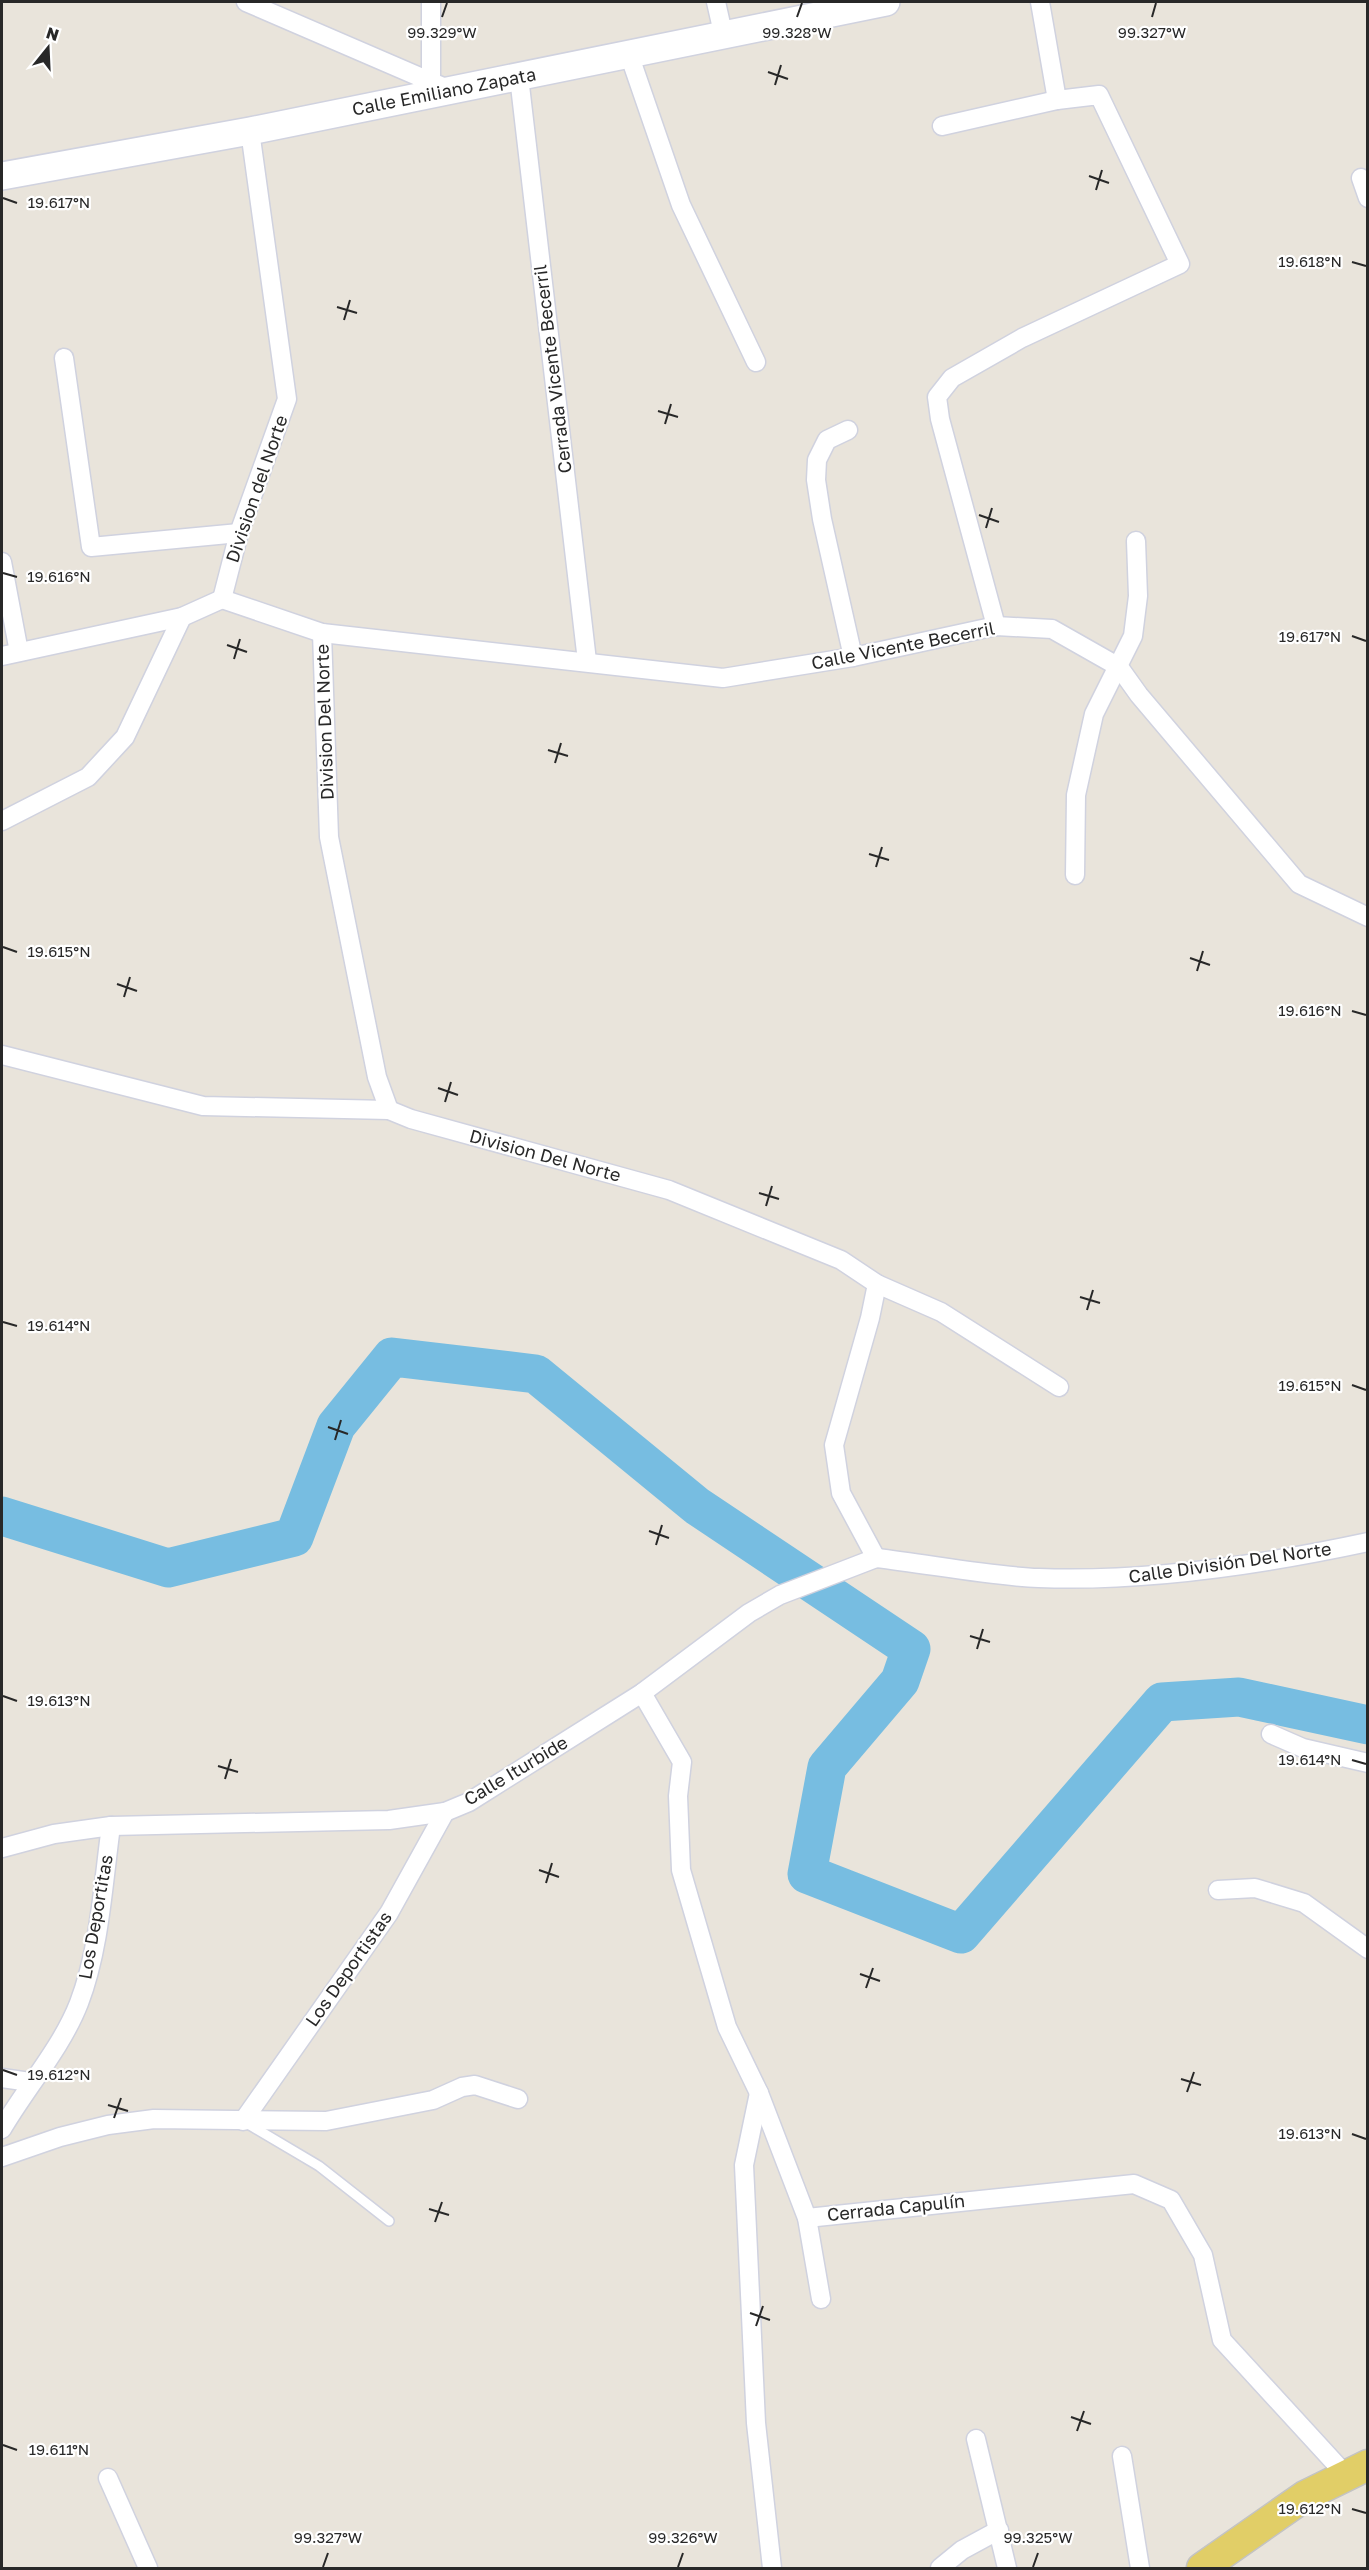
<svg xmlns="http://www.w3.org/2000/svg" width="1369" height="2570" viewBox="0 0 1369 2570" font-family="'Golos Text',sans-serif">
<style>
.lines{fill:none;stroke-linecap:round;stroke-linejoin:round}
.river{stroke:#77bde1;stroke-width:39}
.lane-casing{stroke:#d0d2df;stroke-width:12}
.street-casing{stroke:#d0d2df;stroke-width:21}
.secondary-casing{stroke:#d0d2df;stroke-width:30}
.primary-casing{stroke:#c3c3c3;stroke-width:33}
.lane{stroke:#fff;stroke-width:9}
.street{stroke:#fff;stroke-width:18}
.secondary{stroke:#fff;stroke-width:27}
.primary{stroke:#e1ce67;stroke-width:30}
.ticks{fill:none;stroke:#282828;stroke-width:2}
.labels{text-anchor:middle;stroke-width:4.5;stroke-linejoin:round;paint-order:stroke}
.street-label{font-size:18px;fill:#282828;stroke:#fff}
.ticks-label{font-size:15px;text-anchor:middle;fill:#282828;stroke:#fff;stroke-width:4.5;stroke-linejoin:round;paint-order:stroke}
</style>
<rect width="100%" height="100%" fill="#e9e4db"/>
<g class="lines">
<polyline class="river" points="2,1516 168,1568 294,1537 336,1426 392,1357 536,1374 697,1506 911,1649 900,1681 827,1767 807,1874 961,1934 1162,1702 1239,1697 1368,1725"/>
<defs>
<polyline id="lane" points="248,2124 319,2166 389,2221"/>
<g id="street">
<polyline points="246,2 450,90"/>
<polyline points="716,2 723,33"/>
<polyline points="629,54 681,205 756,362"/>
<polyline points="519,77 587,661"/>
<polyline points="431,82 431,2"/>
<polyline points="942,126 1057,100"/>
<polyline points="1361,178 1368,198"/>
<polyline points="64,358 91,547 239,533"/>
<polyline points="848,430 827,440 817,460 816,480 822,519 853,657"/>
<polyline points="2,562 19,652"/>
<polyline points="222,599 322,633 723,678 853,657 996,626 1052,629 1119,667 1139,695 1299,884 1368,917"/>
<polyline points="222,599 239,533 287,399 250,131"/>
<polyline points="996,626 940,419 937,397 952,378 1022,338 1180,264 1099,95 1057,100 1040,2"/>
<polyline points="322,633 329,837 377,1077 389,1110"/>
<polyline points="2,656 182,617 222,599"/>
<polyline points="2,821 88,777 125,737 182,617"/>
<polyline points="1075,875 1076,795 1094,714 1133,636 1138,596 1136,541"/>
<polyline points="2,1055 203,1106 389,1110 411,1119 669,1190 841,1260 877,1284 941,1312 1059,1387"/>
<path d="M876 1558C929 1564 987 1576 1039 1578 1148 1582 1261 1565 1368 1542"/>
<polyline points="876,1558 841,1493 834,1445 870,1318 877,1284"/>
<polyline points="642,1693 682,1762 678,1796 681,1870 727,2027 759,2093 807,2218 821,2299"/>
<polyline points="1271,1734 1303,1748 1368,1763"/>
<polyline points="2,1848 54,1834 111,1826 389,1820 445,1812 469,1802 642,1693 749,1613 780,1595 876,1558"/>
<polyline points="1218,1890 1255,1888 1304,1903 1368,1949"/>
<polyline points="2,2078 30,2082"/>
<polyline points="759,2093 744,2165 756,2423 772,2568"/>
<polyline points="243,2121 389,1913 445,1812"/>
<path d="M2 2129C26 2088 62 2047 79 2003 100 1948 103 1884 111 1826"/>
<polyline points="2,2157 60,2137 108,2125 154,2119 326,2121 433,2100 462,2087 475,2085 518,2099"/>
<polyline points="807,2218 1134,2184 1171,2200 1203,2255 1222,2340 1345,2474"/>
<polyline points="976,2439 1007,2568"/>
<polyline points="1122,2456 1140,2568"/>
<polyline points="108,2478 148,2568"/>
<polyline points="940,2568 962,2550 999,2530"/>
</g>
<polyline id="secondary" points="2,176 250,131 886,2"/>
<polyline id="primary" points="1202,2568 1305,2496 1368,2465"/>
</defs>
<use href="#lane" class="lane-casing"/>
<use href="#street" class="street-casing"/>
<use href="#secondary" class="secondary-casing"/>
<use href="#primary" class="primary-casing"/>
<use href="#lane" class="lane"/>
<use href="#street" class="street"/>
<use href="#secondary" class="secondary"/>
<use href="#primary" class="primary"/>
</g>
<path class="ticks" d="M442 17 447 3M797 17 802 3M1152 17 1156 3M768 72 788 79M775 85 781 65M1089 176 1109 183M1096 190 1102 170M3 198 17 203M1352 262 1366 266M337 307 357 313M344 320 350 300M658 411 678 417M665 424 671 404M979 515 999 522M986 528 992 508M3 573 17 577M1352 636 1366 641M227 645 247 652M234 659 240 639M548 750 568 756M555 763 561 743M869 854 889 860M876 867 882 847M3 947 17 952M1190 958 1210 965M1197 971 1203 951M117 984 137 991M124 997 130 977M1352 1011 1366 1015M438 1088 458 1095M445 1102 451 1082M759 1193 779 1199M766 1206 772 1186M1080 1297 1100 1303M1087 1310 1093 1290M3 1322 17 1326M1352 1385 1366 1390M328 1427 348 1434M335 1440 341 1420M649 1531 669 1538M656 1545 662 1525M970 1636 990 1642M977 1649 983 1629M3 1696 17 1701M1352 1760 1366 1764M218 1766 238 1772M225 1779 231 1759M539 1870 559 1877M546 1883 552 1863M860 1974 880 1981M866 1988 873 1968M3 2070 17 2075M1181 2079 1201 2085M1187 2092 1194 2072M108 2105 128 2111M114 2118 121 2098M1352 2134 1366 2139M429 2209 449 2215M435 2222 442 2202M750 2313 770 2320M756 2326 763 2306M1071 2417 1091 2424M1077 2431 1084 2411M3 2445 17 2450M1352 2509 1366 2513M323 2567 328 2553M678 2567 683 2553M1033 2567 1038 2553"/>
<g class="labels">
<g class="street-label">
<text transform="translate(444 92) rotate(-11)" y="6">Calle Emiliano Zapata</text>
<text transform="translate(553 369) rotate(-97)" y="6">Cerrada Vicente Becerril</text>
<text transform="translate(257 489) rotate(-71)" y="6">Division del Norte</text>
<text transform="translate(903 646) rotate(-11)" y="6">Calle Vicente Becerril</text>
<text transform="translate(325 722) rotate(-92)" y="6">Division Del Norte</text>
<text transform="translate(545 1156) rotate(15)" y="6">Division Del Norte</text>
<text transform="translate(1230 1563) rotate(-8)" y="6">Calle División Del Norte</text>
<text transform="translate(516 1771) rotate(-31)" y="6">Calle Iturbide</text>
<text transform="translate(96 1917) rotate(-80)" y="6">Los Deportitas</text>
<text transform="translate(349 1969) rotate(-55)" y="6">Los Deportistas</text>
<text transform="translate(896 2208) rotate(-6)" y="6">Cerrada Capulín</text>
</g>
</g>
<g class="ticks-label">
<text x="442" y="38">99.329°W</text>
<text x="797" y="38">99.328°W</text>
<text x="1152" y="38">99.327°W</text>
<text x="59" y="208">19.617°N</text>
<text x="1310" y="267">19.618°N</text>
<text x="59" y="582">19.616°N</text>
<text x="1310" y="642">19.617°N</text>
<text x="59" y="957">19.615°N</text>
<text x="1310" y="1016">19.616°N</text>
<text x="59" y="1331">19.614°N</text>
<text x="1310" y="1391">19.615°N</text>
<text x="59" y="1706">19.613°N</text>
<text x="1310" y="1765">19.614°N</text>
<text x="59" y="2080">19.612°N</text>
<text x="1310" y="2139">19.613°N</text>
<text x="59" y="2455">19.611°N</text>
<text x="1310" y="2514">19.612°N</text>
<text x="328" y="2543">99.327°W</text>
<text x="683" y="2543">99.326°W</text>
<text x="1038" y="2543">99.325°W</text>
</g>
<rect width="1369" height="2570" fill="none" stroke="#282828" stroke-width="6"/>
<g transform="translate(48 48) rotate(18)" stroke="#ffffff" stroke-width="4.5" paint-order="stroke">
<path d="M0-4.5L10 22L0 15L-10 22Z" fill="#282828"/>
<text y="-9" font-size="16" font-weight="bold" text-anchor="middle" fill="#282828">N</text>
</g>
</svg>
